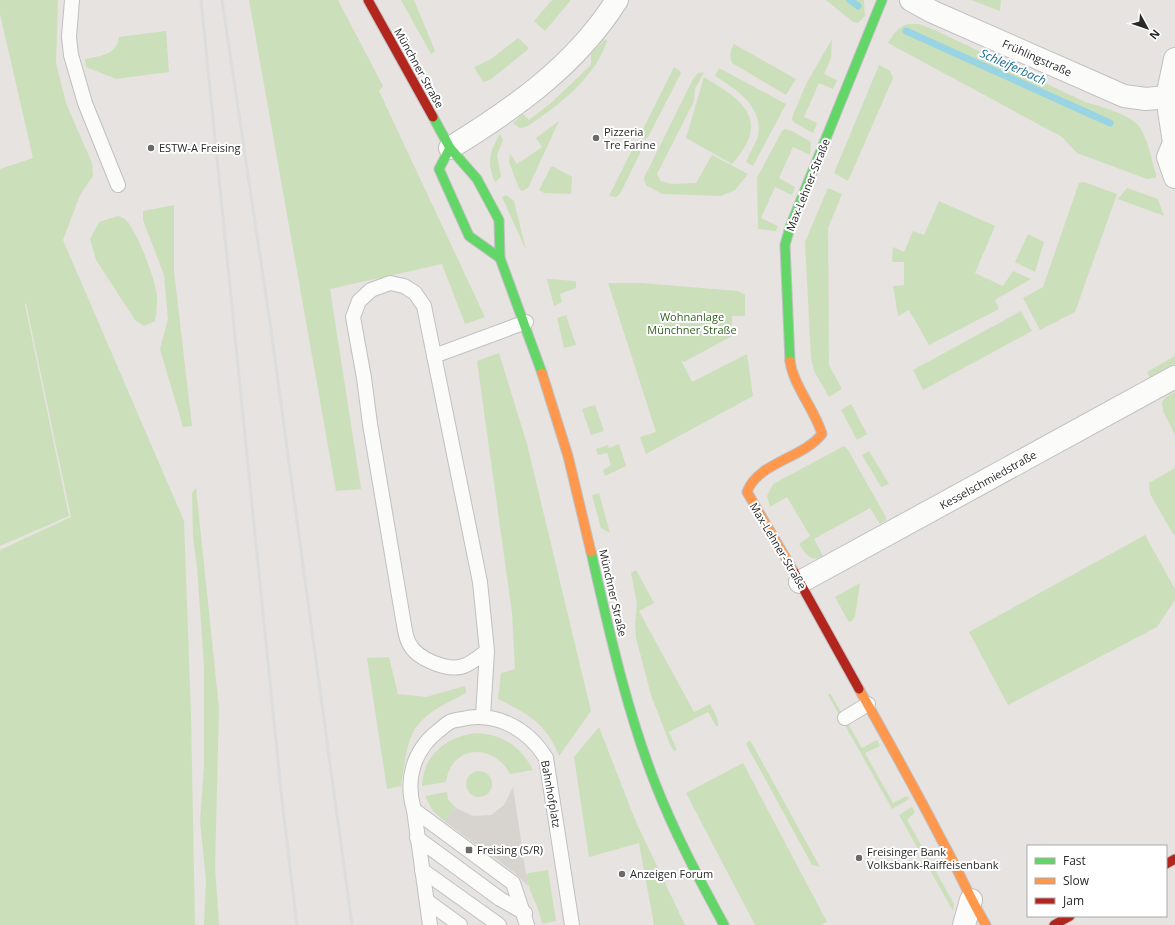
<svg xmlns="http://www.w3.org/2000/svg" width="1175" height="925" viewBox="0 0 1175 925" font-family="'Open Sans',sans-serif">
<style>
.green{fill:#ccdfbb}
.plaza{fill:#d7d3cf}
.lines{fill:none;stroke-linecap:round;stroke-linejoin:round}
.stream{stroke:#98d4e3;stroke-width:7}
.lane-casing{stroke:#c0c0c1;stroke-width:16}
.street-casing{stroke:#c0c0c1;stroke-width:24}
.fast-casing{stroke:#c0c0c1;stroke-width:11}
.slow-casing{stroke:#c0c0c1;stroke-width:11}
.jam-casing{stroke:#c0c0c1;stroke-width:11}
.lane{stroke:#fbfbfa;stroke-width:14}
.street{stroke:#fbfbfa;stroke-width:22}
.fast{stroke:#63d668;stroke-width:9}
.slow{stroke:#ff974d;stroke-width:9}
.jam{stroke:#b3261e;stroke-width:9}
.rail{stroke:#ddddde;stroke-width:3}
.poi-dot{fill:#6b6a69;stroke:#fff;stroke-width:1.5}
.labels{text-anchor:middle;stroke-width:4;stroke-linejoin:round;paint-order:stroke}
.street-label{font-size:11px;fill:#292929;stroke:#fff}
.poi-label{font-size:11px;fill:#292929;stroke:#fff;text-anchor:start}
.park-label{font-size:11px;fill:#315f20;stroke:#fff}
.water-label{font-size:12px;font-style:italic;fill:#186d8e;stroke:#fff}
</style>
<rect width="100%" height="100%" fill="#e6e3e0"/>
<g class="green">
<polygon points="0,0 58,0 56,63 66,103 92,163 93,176 80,195 63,240 184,521 191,714 195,925 0,925 0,550 71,517 26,303 25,305 69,516 0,546 0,169 33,158 0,14"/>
<polygon points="249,0 338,0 383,86 379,91 485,317 465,324 442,264 330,289 361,489 336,491"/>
<polygon points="401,0 414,0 435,51 431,54"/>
<polygon points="552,0 571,0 545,31 534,21"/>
<polygon points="826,0 864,0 865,16 858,23 853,22"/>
<polygon points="971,0 1001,0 1000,11"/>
<path d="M908 24H919L937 31 1085 102C1101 107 1124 112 1137 124 1148 136 1151 159 1156 174V178L1147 179 1077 153 1062 137 888 43C893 34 898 27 908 24Z"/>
<path d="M166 31 169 72 116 79 86 67 85 59C100 56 117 55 119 37Z"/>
<polygon points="518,38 529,48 525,52 490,80 483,82 474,67 491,59"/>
<path d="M605 39 607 41C595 78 557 107 526 127L520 128 513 123 523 114 529 120 552 102 591 65V54Z"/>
<polygon points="832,39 831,58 824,74 837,80 833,89 819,83 804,117 817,123 813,133 795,123 792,120 793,115 806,84"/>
<path d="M734 44 796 79 786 95 732 63C729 55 730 51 734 44Z"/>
<polygon points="879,65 890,71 893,78 848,181 834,173"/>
<polygon points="674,67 679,70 681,73 648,137 645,139 639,137"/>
<path d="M719 68 786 104 753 166 746 162C749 154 754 147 757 139 766 108 737 90 715 76Z"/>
<polygon points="704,72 695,89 694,101 657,174 661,181 672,184 696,183 712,155 748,174 735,190 721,196 662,194 646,185 644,178 693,79 698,73"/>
<path d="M704 77C744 101 771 120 732 164L686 138Z"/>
<polygon points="559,121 528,188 522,191 519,188 509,162 510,154 517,164 542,147 536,138"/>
<polygon points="785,129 792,131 811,142 810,155 793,147 779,178 795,187 792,195 775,187 761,218 778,226 776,231 758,229 757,178 782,131"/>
<path d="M500 134 503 140 497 155 501 177 495 182C487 163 489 152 500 134Z"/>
<polygon points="635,144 640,146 642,149 620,194 616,197 609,196"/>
<polygon points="551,167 554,167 572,177 571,194 544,193 539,190"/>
<polygon points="1084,182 1117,194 1075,312 1040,330 1023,298 1043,287 1079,183"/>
<polygon points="828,188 842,194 828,228 829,365 842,389 829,397 814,371 811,358 805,242"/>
<polygon points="1127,188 1158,199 1164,216 1118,199"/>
<polygon points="506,195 514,201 526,250 502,197"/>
<polygon points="939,201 995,226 975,273 1003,286 1013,271 1031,279 995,300 999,309 929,345 909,310 898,316 893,286 904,285 904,262 892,262 893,247 904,252 913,231 924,235"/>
<polygon points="174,205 174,271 192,426 183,427 160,349 168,319 164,275 143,220 143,211"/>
<path d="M118 216C121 217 124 218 126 220 138 233 155 279 157 296 157 305 157 312 155 321L144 326 135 320 96 260 90 239 99 222Z"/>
<polygon points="1028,234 1044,242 1035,272 1015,262"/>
<polygon points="547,279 576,281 576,288 560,294 562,302 554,306"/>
<polygon points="608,283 642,283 738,291 745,295 745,316 732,316 732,336 684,362 681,360 692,382 747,354 753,396 646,454 640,437 656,432"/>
<polygon points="1021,311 1032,331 923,390 913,370"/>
<polygon points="566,315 576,345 564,348 557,318"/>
<path d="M499 353 527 444 591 711 559 756C547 724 527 713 498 699L501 673 515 669 512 613 477 361Z"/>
<polygon points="1175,356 1175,364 1150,378 1147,372"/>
<polygon points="1175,392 1175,435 1163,411 1162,402 1166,397"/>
<polygon points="851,404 867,434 857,440 841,410"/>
<polygon points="595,405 604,431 591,435 582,409"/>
<polygon points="619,444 626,466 605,476 603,470 611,465 607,453 598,455 596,449 608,445 609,448"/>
<path d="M844 446 848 450 886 517V520L880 524 870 508 814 539 823 556C810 563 806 554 799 544L810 536 787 497 770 507 767 496 773 484Z"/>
<polygon points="869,451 889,484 881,487 862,455"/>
<polygon points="1175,468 1175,534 1173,534 1150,494 1149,483"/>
<polygon points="196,488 219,708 215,867 219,925 204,925 206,880 200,821 204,766 204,666 197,567 193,537 192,493"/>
<polygon points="599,493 610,533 601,528 592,495"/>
<polygon points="1145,535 1175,589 1175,600 1157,627 1008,705 969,632"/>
<polygon points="636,570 654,603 639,611 694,712 710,704 718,720 718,726 716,726 708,712 669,732 677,750 674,751 671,747 651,695 636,638 635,624 637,604 631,573"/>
<polygon points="860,583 855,617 851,622 848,621 835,597"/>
<path d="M389 657 398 694 426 697 465 686 466 693C449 702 428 711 417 726 406 740 404 769 401 786L387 789 367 658Z"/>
<polygon points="830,693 862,748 877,740 880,746 865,753 893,803 907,796 909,799 892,809 828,695"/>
<polygon points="599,727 636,822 685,925 654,925 639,843 589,857 574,757"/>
<path d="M477 733C504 735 520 746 533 770L510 774C494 743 451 744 446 782L422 786C423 754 448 736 477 733Z"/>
<polygon points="750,740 820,867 812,865 746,744"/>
<polygon points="743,763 827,922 821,925 755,925 686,793"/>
<circle cx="479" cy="784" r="13"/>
<polygon points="447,792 448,799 456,808 444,821 433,811 425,796"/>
<polygon points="912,807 915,812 907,820 954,904 953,911 899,815"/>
<path d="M548 870 556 921 542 924C539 905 529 893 526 876L528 873Z"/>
</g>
<polygon class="plaza" points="513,787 524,861 528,886 515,873 444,821 456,808 473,816 491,815 504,805"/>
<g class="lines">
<g class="stream">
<polyline points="850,0 858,6"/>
<polyline points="906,31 1110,123"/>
</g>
<defs>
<g id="lane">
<polyline points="72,0 69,37 71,55 85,103 118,185"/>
<polyline points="434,356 526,322"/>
<path d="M483 716 487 651 480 582 424 306 415 293 404 286 390 283 371 290 359 301 353 317 364 378 370 424 404 625C405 631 406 638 409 643 416 659 450 673 466 665 473 662 480 656 487 651"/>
<polyline points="845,718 868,704"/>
<polyline points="414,810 513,883 527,925"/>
<polyline points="417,838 500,899 525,913"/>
<polyline points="422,870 499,925"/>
<polyline points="427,901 460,925"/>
<path d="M430 925 414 810C405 780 413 751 438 731 442 728 446 724 450 722 453 720 458 720 462 719 496 711 528 729 546 758L572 925"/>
</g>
<g id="street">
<polyline points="911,0 933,12 1124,96 1146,99 1167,97"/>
<polyline points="1175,59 1167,97 1174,143 1168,157 1175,177"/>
<path d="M450 148C515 108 576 65 617 0"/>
<polyline points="800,582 1175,377"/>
<polyline points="964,925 971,900"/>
</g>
<g id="fast">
<polyline points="433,117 450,148 477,179 499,220 500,258 542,373"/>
<polyline points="450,148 439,169 469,236 500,258"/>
<polyline points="790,361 785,245 790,227 882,0"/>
<path d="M591 552C609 630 626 709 655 783 674 832 699 879 724 925"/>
</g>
<g id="slow">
<path d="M790 361C793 385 815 410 822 434 802 459 758 462 747 492L794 572"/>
<polyline points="542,373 568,456 591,552"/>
<path d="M859 689C887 739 915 788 941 839 957 867 969 897 986 925"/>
</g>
<g id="jam">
<polyline points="368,0 433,117"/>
<polyline points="794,572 859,689"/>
<polyline points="1166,864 1175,859"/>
<polyline points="1054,925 1070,916"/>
</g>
</defs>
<use href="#lane" class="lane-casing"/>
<use href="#street" class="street-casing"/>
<use href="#fast" class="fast-casing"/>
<use href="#slow" class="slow-casing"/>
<use href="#jam" class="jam-casing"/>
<use href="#lane" class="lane"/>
<use href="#street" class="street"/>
<use href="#fast" class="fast"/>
<use href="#slow" class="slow"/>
<use href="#jam" class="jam"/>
<g class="rail">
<polyline points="201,0 282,801 297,925"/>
<polyline points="222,0 270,323 352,925"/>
</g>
</g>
<g class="poi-dot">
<circle cx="596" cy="138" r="4"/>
<circle cx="151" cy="148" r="4"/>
<rect x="465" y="846" width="8" height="8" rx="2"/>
<circle cx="859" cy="858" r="4"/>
<circle cx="622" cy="874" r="4"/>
</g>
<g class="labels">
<g class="street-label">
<text transform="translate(1037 58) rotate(24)" y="4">Frühlingstraße</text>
<text transform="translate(419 68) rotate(61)" y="4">Münchner Straße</text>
<text transform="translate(808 185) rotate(-68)" y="4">Max-Lehner-Straße</text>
<text transform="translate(988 480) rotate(-29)" y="4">Kesselschmiedstraße</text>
<text transform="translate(778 546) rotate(59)" y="4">Max-Lehner-Straße</text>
<text transform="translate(613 593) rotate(77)" y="4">Münchner Straße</text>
<text transform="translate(551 794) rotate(80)" y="4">Bahnhofplatz</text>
</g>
<g class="poi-label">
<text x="604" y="136">Pizzeria<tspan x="604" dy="13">Tre Farine</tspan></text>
<text x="159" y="152">ESTW-A Freising</text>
<text x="477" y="854">Freising (S/R)</text>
<text x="867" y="856">Freisinger Bank<tspan x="867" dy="13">Volksbank-Raiffeisenbank</tspan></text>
<text x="630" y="878">Anzeigen Forum</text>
</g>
<g class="park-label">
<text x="692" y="321">Wohnanlage<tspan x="692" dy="13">Münchner Straße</tspan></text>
</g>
<g class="water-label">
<text transform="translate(1013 67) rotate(24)" y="4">Schleiferbach</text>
</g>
</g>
<rect x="1027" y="845" width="140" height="72" fill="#ffffff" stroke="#a9a9a9"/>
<rect x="1035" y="858" width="20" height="6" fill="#63d668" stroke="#a9a9a9"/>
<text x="1063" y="865" font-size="12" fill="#292929">Fast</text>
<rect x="1035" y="878" width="20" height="6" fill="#ff974d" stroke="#a9a9a9"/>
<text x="1063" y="885" font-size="12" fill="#292929">Slow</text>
<rect x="1035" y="898" width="20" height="6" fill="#b3261e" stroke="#a9a9a9"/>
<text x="1063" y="905" font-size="12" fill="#292929">Jam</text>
<g transform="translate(1147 28) rotate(130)" stroke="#ffffff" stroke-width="3" paint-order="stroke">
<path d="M0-3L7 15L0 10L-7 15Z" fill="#292929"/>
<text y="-6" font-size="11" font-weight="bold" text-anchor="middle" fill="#292929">N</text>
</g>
</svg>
